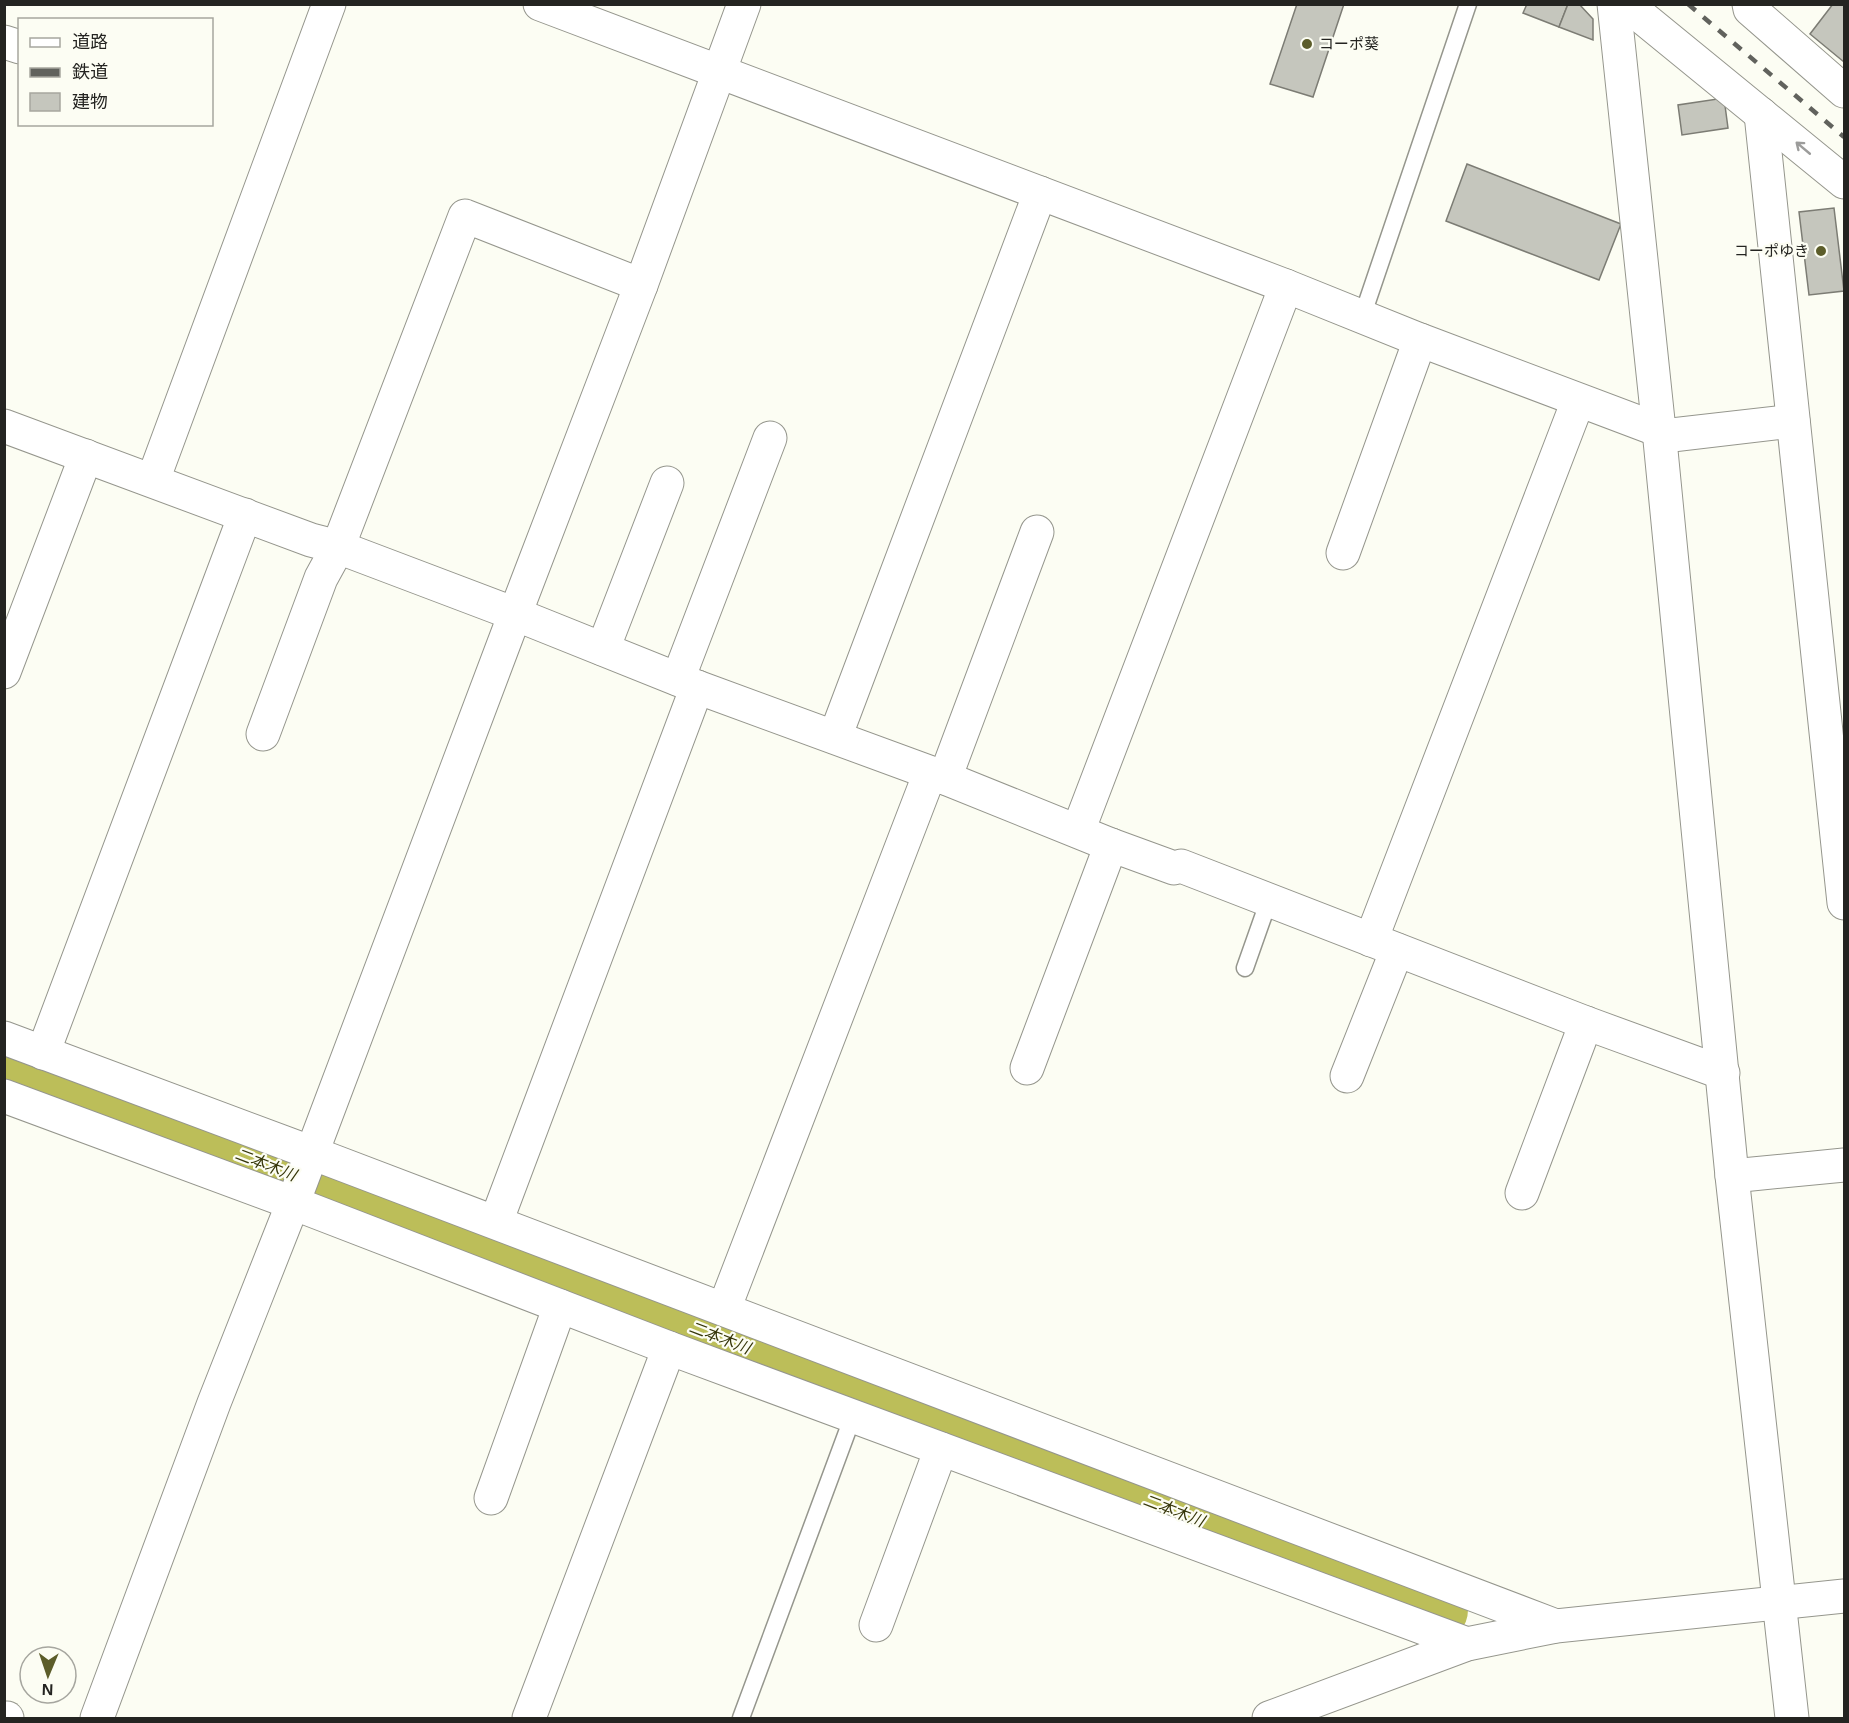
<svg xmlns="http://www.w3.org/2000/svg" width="1849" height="1723" viewBox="0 0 1849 1723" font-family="Helvetica,'Noto Sans JP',sans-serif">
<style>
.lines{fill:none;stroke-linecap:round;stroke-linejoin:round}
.river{stroke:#bcbe59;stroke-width:66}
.building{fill:#c5c6bd;stroke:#7c7c74;stroke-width:1.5}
.service-casing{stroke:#95968d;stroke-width:19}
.minor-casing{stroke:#95968d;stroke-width:35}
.tertiary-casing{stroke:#95968d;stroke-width:35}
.service{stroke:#fff;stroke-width:16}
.minor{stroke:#fff;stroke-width:33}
.tertiary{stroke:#fff;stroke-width:33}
.rail{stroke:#61625d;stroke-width:4.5;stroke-dasharray:10 10;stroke-linecap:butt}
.oneway{stroke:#9c9c9b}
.poi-dot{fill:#5c5d2a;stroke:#fcfdf3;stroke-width:2}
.labels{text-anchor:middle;stroke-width:4.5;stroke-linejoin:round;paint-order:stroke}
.poi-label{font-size:15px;fill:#242421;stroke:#fcfdf3;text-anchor:start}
.water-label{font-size:16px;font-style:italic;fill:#36360a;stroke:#fcfdf3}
</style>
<rect width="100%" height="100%" fill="#fcfdf3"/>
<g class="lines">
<polyline class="river" points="4,1064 321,1182 1435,1610"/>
</g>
<g class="building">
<polygon points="1297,4 1344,4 1313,97 1270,84"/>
<polygon points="1527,4 1568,4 1559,27 1523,13"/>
<polygon points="1568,4 1579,4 1593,19 1593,40 1559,27"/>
<polygon points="1833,4 1844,4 1844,62 1810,34"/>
<polygon points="1724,98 1728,128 1682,135 1678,105"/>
<polygon points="1467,164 1621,224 1599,280 1446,221"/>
<polygon points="1834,208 1844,291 1809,295 1799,212"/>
</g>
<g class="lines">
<defs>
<g id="service">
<polyline points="1362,317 1468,4"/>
<polyline points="1245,968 1269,900"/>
<polyline points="741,1718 853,1416"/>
</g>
<g id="minor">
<polyline points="540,4 1286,286 1420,340 1672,435 1793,421"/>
<polyline points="1614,4 1659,430 1732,1176 1792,1718"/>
<polyline points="1626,4 1844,182"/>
<polyline points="1749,4 1750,9 1844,91"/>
<polyline points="4,42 20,47"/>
<polyline points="1761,114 1844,903"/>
<polyline points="4,426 311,540 338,547 515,614 697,687 945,778 1111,845 1174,868 1181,866 1586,1023 1723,1073"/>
<polyline points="153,480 329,4"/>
<polyline points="1343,553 1420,340"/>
<polyline points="603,649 667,483"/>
<polyline points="4,672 86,456"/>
<polyline points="678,679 770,438"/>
<polyline points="263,734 321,578 338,547 465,216 641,285"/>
<polyline points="835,737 1040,193"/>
<polyline points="945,778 1037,532"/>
<polyline points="1078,831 1286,286"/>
<polyline points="1371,940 1578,401"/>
<polyline points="4,1038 312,1153"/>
<polyline points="43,1053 245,515"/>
<polyline points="1027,1068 1111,845"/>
<polyline points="1347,1076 1397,950"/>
<polyline points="1732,1176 1844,1165"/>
<polyline points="1522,1193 1586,1023"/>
<polyline points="293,1203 669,1348 1467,1644"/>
<polyline points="496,1222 697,687"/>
<polyline points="724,1309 930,773"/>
<polyline points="491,1498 560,1306"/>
<polyline points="876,1625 941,1449"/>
<polyline points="4,1718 7,1718"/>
<polyline points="97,1718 214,1403 293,1203 515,614 641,285 744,4"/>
<polyline points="529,1718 669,1348"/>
</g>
<g id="tertiary">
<polyline points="4,1096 293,1203"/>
<polyline points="312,1153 1556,1626"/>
<polyline points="1269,1718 1467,1644 1556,1626 1844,1596"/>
</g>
</defs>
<use href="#service" class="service-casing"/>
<use href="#minor" class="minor-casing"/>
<use href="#tertiary" class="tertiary-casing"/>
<use href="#service" class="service"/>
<use href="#minor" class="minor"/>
<use href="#tertiary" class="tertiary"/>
<polyline class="rail" points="1688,4 1844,137"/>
</g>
<defs><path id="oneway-shaft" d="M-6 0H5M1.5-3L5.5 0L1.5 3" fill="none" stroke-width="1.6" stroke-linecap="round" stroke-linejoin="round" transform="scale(1.5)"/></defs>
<use class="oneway" href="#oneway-shaft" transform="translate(1803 148) rotate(-140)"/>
<g class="poi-dot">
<circle cx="1307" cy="44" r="6"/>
<circle cx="1821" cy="251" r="6"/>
</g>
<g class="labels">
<g class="poi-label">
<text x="1319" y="49">コーポ葵</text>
<text x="1809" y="256" text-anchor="end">コーポゆき</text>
</g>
<g class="water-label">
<text transform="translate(266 1164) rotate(21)" y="6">二本木川</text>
<text transform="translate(720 1337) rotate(21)" y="6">二本木川</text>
<text transform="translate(1174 1510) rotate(21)" y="6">二本木川</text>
</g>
</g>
<rect width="1849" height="1723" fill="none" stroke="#242421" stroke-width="12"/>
<rect x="18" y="18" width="195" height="108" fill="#fcfdf3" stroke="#a6a69f" stroke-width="1.5"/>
<rect x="30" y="38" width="30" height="9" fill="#ffffff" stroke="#a6a69f" stroke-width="1.5"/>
<text x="72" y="48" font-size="18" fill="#242421">道路</text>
<rect x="30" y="68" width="30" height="9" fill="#61625d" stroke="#a6a69f" stroke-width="1.5"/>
<text x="72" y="78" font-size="18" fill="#242421">鉄道</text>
<rect x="30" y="93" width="30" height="18" fill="#c5c6bd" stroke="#a6a69f" stroke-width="1.5"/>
<text x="72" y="108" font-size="18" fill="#242421">建物</text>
<g transform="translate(48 1675) rotate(182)"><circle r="28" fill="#fcfdf3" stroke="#a6a69f" stroke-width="1.5"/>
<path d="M0-4.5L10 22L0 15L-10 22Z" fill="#5c5d2a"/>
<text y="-9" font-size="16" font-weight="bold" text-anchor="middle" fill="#242421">N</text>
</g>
</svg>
